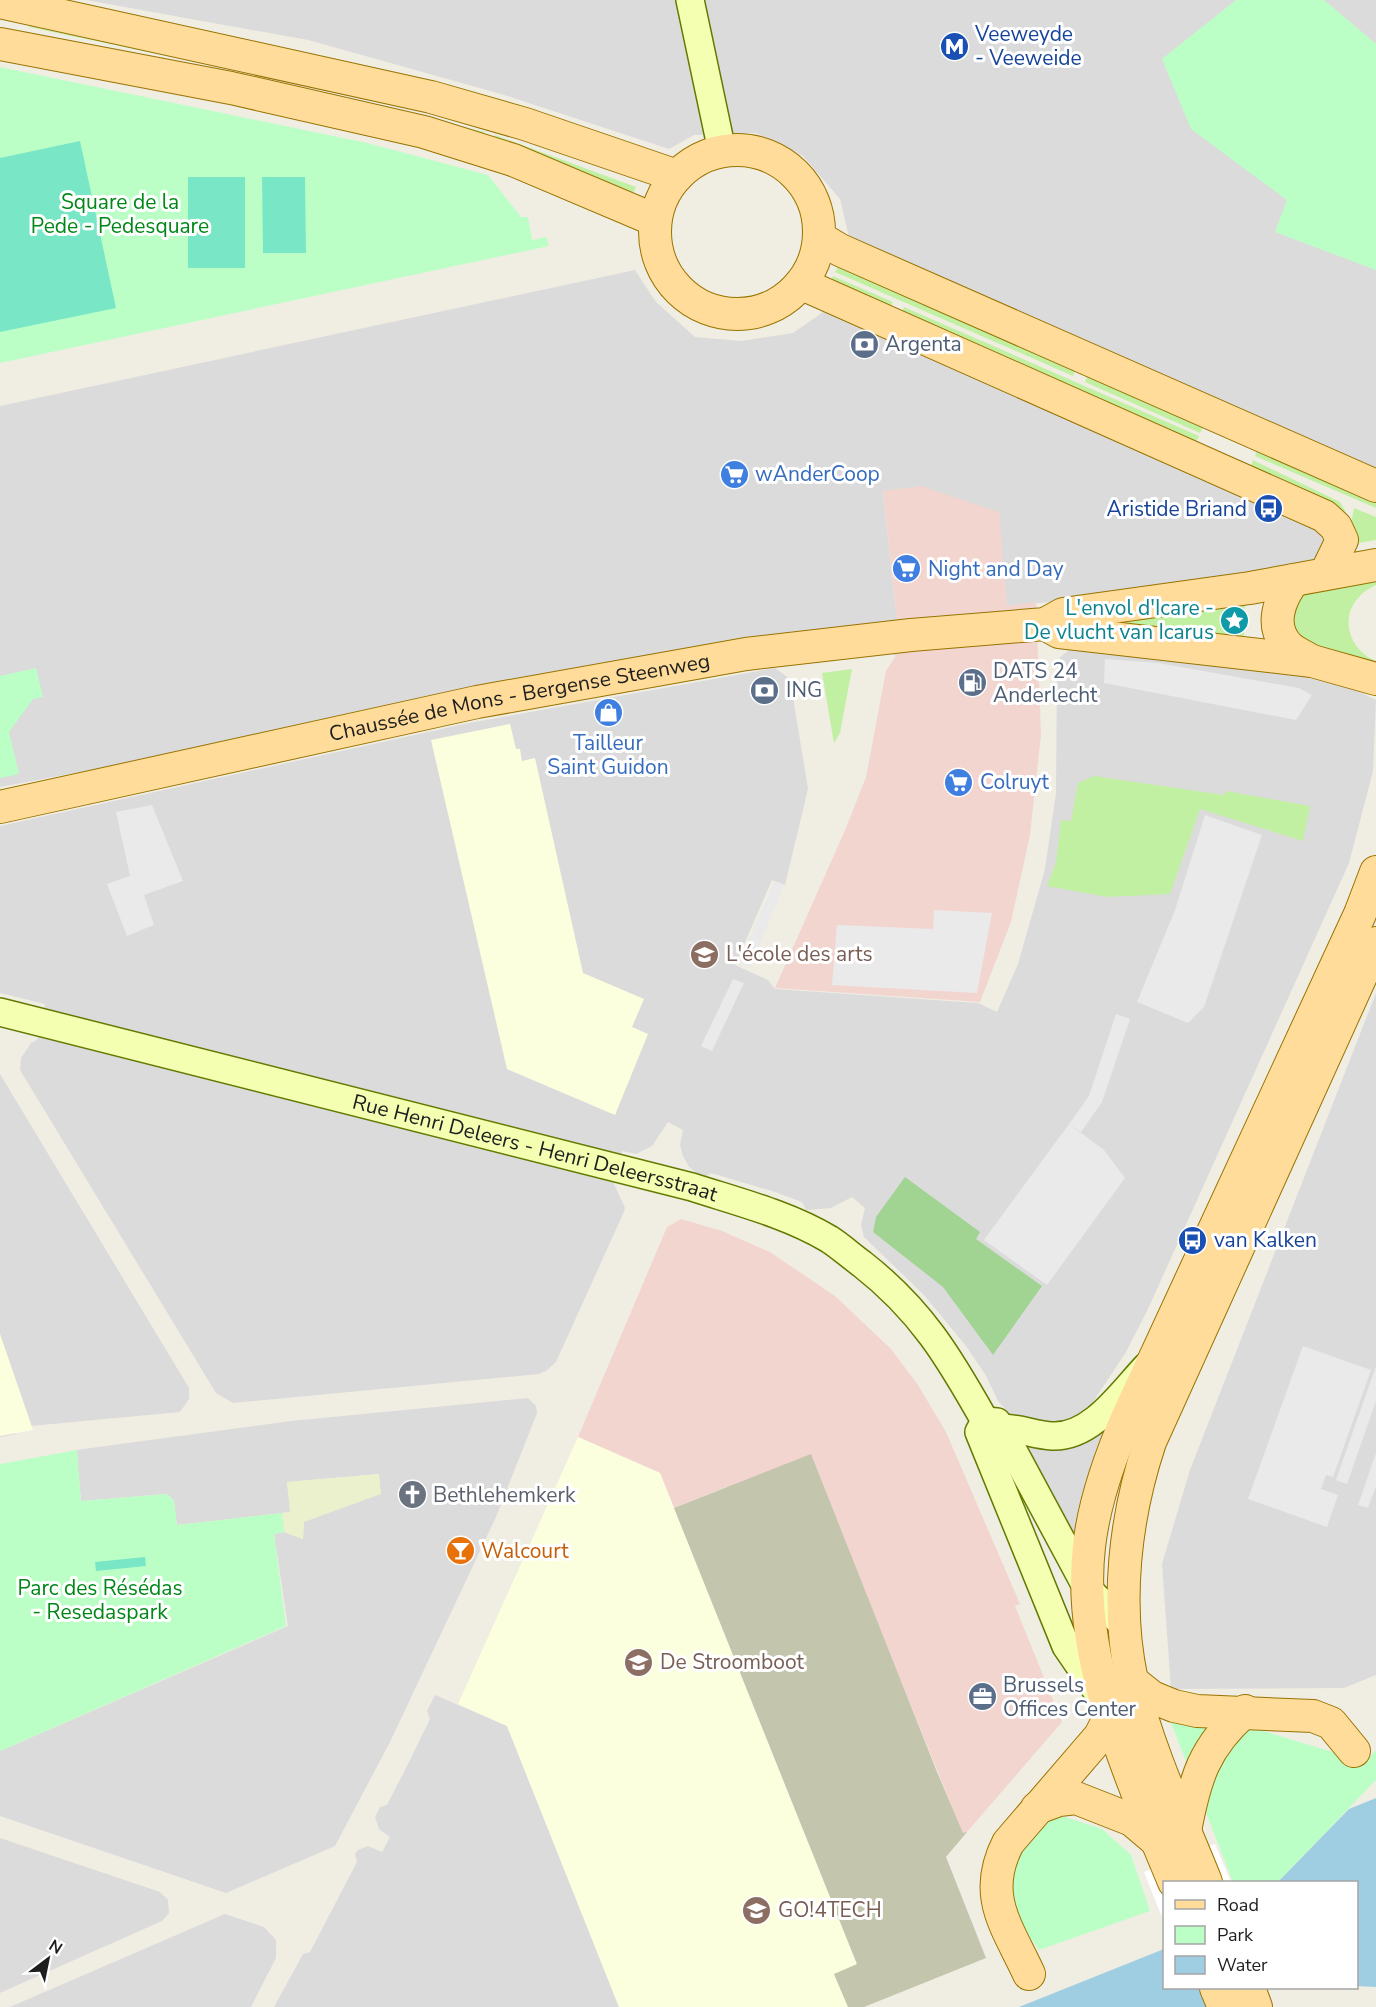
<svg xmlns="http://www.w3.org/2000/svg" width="1376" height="2007" viewBox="0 0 1376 2007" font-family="'Nunito Sans',sans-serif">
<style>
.residential{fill:#dcdbdb}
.commercial{fill:#f3d5d0}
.education{fill:#fcffdd}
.construction{fill:#c3c5ad}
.farmland{fill:#ebf1cc}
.grass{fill:#c2f0a3}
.forest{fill:#a1d493}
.park{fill:#bbffc6}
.pitch{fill:#79e7c6}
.parking{fill:#eaeaea}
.water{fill:#9fcde2}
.pier{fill:#fff}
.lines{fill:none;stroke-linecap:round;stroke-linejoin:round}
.secondary-casing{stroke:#627a00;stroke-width:30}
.primary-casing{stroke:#987300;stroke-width:34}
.secondary{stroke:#f4ffb2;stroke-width:27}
.primary{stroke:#ffdc99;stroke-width:32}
.labels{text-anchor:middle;stroke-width:6;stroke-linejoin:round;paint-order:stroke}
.transit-label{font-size:21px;fill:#164399;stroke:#fff;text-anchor:start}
.park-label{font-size:21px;fill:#008717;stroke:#fff}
.service-label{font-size:21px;fill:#4e5e75;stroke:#fff;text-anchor:start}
.shop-label{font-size:21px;fill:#366cbe;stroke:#fff;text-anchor:start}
.culture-label{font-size:21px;fill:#0d838f;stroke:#fff;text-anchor:end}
.street-label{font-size:21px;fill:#1e1e1e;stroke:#fff}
.education-label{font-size:21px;fill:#785e54;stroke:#fff;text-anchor:start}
.worship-label{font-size:21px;fill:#5b616d;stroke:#fff;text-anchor:start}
.food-label{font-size:21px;fill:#c56008;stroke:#fff;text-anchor:start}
</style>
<rect width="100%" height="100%" fill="#f0ede3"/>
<g class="residential">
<polygon points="86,0 1376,0 1376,474 849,237 840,199 803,156 756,133 694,135 669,149 501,94 308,40"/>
<polygon points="635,270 656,302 695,337 741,341 793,333 829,308 1287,512 1331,537 1316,564 1182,589 1007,606 883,492 897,621 833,630 0,787 0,406"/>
<polygon points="1072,648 1282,671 1358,691 1376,700 1373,771 1349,863 1148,1309 1126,1352 1083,1417 1109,1429 1075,1541 1019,1440 1009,1413 998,1401 985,1374 966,1346 924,1295 864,1237 861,1225 865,1208 852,1197 831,1208 806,1210 802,1202 772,1191 711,1173 705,1177 698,1174 689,1167 683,1156 680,1145 683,1130 668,1122 652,1146 636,1154 622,1151 614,1184 625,1208 623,1214 556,1362 546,1371 539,1374 233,1403 216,1393 20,1070 21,1058 31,1043 37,1040 45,1004 0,993 0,826 469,723 775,668 790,679 808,789 785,885 772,880 735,965 768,980 775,989 978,1003 997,1012 1018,964 1045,869 1056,793 1057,668 1060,657"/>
<polygon points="1376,993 1376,1675 1344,1688 1171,1689 1162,1564 1190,1470"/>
<polygon points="0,1074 189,1388 189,1399 180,1412 20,1427 16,1434 0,1437"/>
<polygon points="528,1398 536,1406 537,1413 496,1517 390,1742 335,1846 226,1893 0,1816 0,1751 288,1626 274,1534 284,1532 303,1539 304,1521 379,1493 380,1488 379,1474 287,1482 291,1512 177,1525 174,1501 167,1494 81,1501 76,1450 291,1421"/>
<polygon points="435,1695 507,1726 619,2007 274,2007 303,1954 310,1952 357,1862 355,1854 358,1850 368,1846 382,1852 390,1837 379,1829 375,1817 380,1807 387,1805 409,1762 430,1719 427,1711"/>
<polygon points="0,1838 160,1892 168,1900 169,1913 162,1921 0,1993"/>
<polygon points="225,1914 264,1927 276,1940 276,1958 251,2007 10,2007"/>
</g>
<g class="commercial">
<polygon points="921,486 999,512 1007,606 1036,602 1041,735 1030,835 1011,922 980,1002 775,988 846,828 866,777 886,671 895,657 889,622 897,621 883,491"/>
<polygon points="681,1219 722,1231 770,1252 835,1296 891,1349 918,1385 946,1432 1020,1604 1015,1606 1062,1722 967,1832 963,1834 852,1561 726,1487 674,1508 660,1473 578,1437 667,1227"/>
</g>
<g class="education">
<polygon points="510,724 516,749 520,749 522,761 535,758 583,973 644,999 632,1027 648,1034 615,1115 507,1069 431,740"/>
<polygon points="0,1334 33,1430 0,1436"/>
<polygon points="578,1437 660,1473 857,1965 834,1975 848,2007 619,2007 507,1726 458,1704"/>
</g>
<polygon class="construction" points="811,1454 937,1772 963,1833 967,1832 946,1857 986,1958 864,2007 848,2007 834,1974 857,1964 674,1508"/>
<polygon class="farmland" points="379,1474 381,1494 304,1522 303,1539 284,1532 282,1513 290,1512 287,1482"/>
<g class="grass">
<polygon points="32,15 230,62 229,69 29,27"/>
<polygon points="297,87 485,132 483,137 494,140 495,135 636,187 630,200"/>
<polygon points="840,262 1205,423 1200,433 1085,382 1088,373 1076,368 1073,376 835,272"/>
<polygon points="833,276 893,302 889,311 900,316 904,307 1199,436 1194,447 829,287"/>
<polygon points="1259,446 1376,498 1376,508 1255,456"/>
<polygon points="1253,460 1340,502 1346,512 1343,527 1249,471"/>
<polygon points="1354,508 1376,517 1376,540 1347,545"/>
<path d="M1376 575V585C1371 588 1364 591 1360 596 1338 617 1350 651 1376 661V668L1296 639 1291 609 1298 595Z"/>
<polygon points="1245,603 1244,637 1121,622 1121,620"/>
<polygon points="852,669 840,733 834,743 822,673"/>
<polygon points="1094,776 1224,795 1226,791 1310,806 1303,841 1200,809 1170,894 1107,897 1047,886 1056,863 1061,820 1071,821 1078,783"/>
</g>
<polygon class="forest" points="905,1177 980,1232 976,1239 1042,1286 993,1355 943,1287 873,1232 876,1217"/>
<g class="park">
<polygon points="1236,0 1324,0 1376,44 1376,270 1275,232 1287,200 1191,129 1162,59"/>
<polygon points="0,67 367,143 488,175 521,217 528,217 532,240 546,237 549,246 0,363"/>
<polygon points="36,668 43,697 33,699 9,732 19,774 0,778 0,676"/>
<polygon points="77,1450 81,1501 167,1494 174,1501 177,1525 282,1513 284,1532 274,1534 286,1626 0,1751 0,1464"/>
<polygon points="1169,1702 1365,1762 1376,1750 1376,1780 1278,1882 1233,1882 1168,1715"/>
<path d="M1056 1814 1102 1829 1131 1855 1150 1911 1039 1950C1029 1935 1015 1919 1009 1902 995 1869 1031 1831 1056 1814Z"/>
</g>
<g class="pitch">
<polygon points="80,141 116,308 0,332 0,158"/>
<rect x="188" y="177" width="57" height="91"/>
<polygon points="262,177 305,177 306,253 263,253"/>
<polygon points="145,1557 146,1566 96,1571 95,1562"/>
</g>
<g class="parking">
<polygon points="1105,659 1158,663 1299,688 1312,695 1296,720 1104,683"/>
<polygon points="152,805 183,881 144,895 154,925 127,936 107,884 130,876 116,812"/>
<polygon points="1205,815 1262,835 1204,1007 1188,1023 1137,1002 1175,910"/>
<polygon points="774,882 784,885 750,968 739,963"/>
<polygon points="934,910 992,913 977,993 832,985 837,925 933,929"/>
<polygon points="733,979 744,983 712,1051 701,1046"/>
<polygon points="1116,1014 1130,1019 1102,1102 1081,1132 1069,1124 1089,1096"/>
<polygon points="1069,1124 1104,1150 1125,1178 1047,1285 984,1240"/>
<polygon points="1303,1346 1371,1370 1333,1477 1326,1475 1321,1489 1338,1495 1327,1527 1248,1499"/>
<polygon points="1376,1366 1376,1401 1347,1484 1336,1480"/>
<polygon points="1376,1453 1376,1486 1368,1508 1358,1505"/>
</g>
<g class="water">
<polygon points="1376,1798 1376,1987 1357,1986 1356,1882 1278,1882 1349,1809"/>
<polygon points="1164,1949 1164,1988 1266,1988 1221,2007 1019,2007"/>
</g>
<polygon class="pier" points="1215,1844 1231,1882 1164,1882 1164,1922 1144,1872"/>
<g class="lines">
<defs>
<g id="secondary">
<polyline points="690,0 722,151"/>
<path id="s1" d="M0 1012 692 1187C738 1202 787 1214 829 1239 840 1246 851 1256 862 1264 921 1310 949 1357 985 1421L979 1432 1066 1646 1101 1697"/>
<polyline points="985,1421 997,1422 1001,1428 1087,1588 1126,1628"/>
<path d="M1001 1428C1019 1428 1035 1435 1052 1436 1092 1438 1122 1392 1147 1366"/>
</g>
<g id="primary">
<polyline points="0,2 431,97 525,124 677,176"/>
<polyline points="0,44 231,88 424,132 513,160 655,220"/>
<circle cx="737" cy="232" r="82"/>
<polyline points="820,238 840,250 1376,486"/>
<polyline points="802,284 1324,516 1336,527 1342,540 1326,573"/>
<path d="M1294 580C1280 598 1269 625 1287 645 1293 652 1304 656 1312 661"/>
<polyline points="1045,624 1059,632 1312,661 1376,679"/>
<path id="s2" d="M0 807 477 702 746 654 911 635 1045 624 1063 614 1250 588 1376 565"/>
<polyline points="1132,1681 1152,1697 1174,1706 1197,1711 1313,1716 1331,1723 1354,1751"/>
<polyline points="1037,1808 1059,1800 1076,1798 1132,1820 1158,1842"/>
<path d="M1185 1831C1195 1778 1204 1747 1245 1711"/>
<path d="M1174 1882C1132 1780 1076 1659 1089 1547 1094 1502 1110 1457 1128 1416L1360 914 1376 872"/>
<path d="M1206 1882C1180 1817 1148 1750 1132 1681 1115 1603 1125 1517 1150 1442L1376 943"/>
<path d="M1029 1974C1007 1926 981 1896 1008 1843L1100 1736 1110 1716"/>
<polyline points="1216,1988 1224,2007"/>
<polyline points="1249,1988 1256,2007"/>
</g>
</defs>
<use href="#secondary" class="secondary-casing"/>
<use href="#primary" class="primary-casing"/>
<use href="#secondary" class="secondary"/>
<use href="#primary" class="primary"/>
</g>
<defs>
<symbol id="metro-disc" viewBox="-11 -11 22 22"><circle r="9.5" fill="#1a4fb4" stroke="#fff"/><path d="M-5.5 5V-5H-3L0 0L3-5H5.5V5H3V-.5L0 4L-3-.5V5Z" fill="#fff"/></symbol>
<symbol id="bank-disc" viewBox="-11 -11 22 22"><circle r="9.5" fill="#5c6f8a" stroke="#fff"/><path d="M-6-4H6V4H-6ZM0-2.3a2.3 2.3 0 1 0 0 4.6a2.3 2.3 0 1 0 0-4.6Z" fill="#fff"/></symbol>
<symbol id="supermarket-disc" viewBox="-11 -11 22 22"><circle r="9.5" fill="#3f7fe0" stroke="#fff"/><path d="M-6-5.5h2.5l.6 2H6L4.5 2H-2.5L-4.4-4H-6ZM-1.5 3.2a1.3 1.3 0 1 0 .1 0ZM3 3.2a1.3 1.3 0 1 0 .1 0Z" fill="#fff"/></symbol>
<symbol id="bus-disc" viewBox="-11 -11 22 22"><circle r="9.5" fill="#1a4fb4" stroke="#fff"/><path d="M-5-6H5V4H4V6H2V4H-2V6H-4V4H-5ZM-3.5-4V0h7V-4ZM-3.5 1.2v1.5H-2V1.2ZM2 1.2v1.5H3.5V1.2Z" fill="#fff"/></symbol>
<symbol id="sight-disc" viewBox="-11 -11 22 22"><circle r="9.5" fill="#0f9aa8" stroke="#fff"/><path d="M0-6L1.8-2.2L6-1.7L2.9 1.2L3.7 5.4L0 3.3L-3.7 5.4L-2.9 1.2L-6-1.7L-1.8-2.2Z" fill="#fff"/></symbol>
<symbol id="fuel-disc" viewBox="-11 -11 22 22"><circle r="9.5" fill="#5c6f8a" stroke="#fff"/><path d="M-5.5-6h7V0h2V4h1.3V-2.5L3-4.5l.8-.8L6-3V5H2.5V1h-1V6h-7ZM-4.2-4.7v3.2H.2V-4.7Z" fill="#fff"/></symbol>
<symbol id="shop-disc" viewBox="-11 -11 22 22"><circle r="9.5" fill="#3f7fe0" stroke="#fff"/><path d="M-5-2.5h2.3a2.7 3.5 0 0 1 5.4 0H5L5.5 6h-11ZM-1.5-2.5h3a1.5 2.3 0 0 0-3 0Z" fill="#fff"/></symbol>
<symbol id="school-disc" viewBox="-11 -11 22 22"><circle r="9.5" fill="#8d6e63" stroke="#fff"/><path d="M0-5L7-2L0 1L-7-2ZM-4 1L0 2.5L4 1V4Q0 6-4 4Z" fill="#fff"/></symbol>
<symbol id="church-disc" viewBox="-11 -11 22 22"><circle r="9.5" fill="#6b7280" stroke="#fff"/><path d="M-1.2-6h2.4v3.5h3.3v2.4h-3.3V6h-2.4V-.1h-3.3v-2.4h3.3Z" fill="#fff"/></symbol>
<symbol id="bar-disc" viewBox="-11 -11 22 22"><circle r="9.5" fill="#e8710a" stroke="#fff"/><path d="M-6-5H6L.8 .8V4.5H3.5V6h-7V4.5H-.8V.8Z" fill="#fff"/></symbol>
<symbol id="office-disc" viewBox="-11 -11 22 22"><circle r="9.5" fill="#5c6f8a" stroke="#fff"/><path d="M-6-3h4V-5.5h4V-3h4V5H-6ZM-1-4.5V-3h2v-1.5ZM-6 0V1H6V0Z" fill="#fff"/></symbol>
</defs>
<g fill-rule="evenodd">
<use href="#metro-disc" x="938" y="30" width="33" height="33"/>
<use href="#bank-disc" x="848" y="328" width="33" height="33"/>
<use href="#supermarket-disc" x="718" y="458" width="33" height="33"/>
<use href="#bus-disc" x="1252" y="492" width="33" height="33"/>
<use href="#supermarket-disc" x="890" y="552" width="33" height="33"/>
<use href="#sight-disc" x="1218" y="604" width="33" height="33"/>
<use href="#fuel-disc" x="956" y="666" width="33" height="33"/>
<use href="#bank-disc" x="748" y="674" width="33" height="33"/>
<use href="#shop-disc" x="592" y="696" width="33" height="33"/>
<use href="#supermarket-disc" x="942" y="766" width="33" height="33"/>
<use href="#school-disc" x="688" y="938" width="33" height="33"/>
<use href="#bus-disc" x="1176" y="1224" width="33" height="33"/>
<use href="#church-disc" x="396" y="1478" width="33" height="33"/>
<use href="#bar-disc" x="444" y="1534" width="33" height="33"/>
<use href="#school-disc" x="622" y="1646" width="33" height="33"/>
<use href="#office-disc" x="966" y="1680" width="33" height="33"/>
<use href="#school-disc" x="740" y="1894" width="33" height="33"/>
</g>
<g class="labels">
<g class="transit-label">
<text x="975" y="41">Veeweyde<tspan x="975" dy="24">- Veeweide</tspan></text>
<text x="1247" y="516" text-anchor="end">Aristide Briand</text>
<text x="1214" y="1247">van Kalken</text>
</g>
<g class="park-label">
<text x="120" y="209">Square de la<tspan x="120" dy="24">Pede - Pedesquare</tspan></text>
<text x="100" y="1595">Parc des Résédas<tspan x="100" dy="24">- Resedaspark</tspan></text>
</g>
<g class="service-label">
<text x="885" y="351">Argenta</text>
<text x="993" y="678">DATS 24<tspan x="993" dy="24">Anderlecht</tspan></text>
<text x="786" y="697">ING</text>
<text x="1003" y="1692">Brussels<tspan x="1003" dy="24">Offices Center</tspan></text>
</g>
<g class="shop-label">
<text x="755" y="481">wAnderCoop</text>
<text x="928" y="576">Night and Day</text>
<text x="608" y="750" text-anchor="middle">Tailleur<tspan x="608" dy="24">Saint Guidon</tspan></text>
<text x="980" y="789">Colruyt</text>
</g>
<g class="culture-label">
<text x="1214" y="615">L'envol d'Icare -<tspan x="1214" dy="24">De vlucht van Icarus</tspan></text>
</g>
<g class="street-label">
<text dy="7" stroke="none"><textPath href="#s2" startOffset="531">Chaussée de Mons - Bergense Steenweg</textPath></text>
<text dy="7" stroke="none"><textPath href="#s1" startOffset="552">Rue Henri Deleers - Henri Deleersstraat</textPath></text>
</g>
<g class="education-label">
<text x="726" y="961">L'école des arts</text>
<text x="660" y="1669">De Stroomboot</text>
<text x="778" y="1917">GO!4TECH</text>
</g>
<g class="worship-label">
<text x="433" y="1502">Bethlehemkerk</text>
</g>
<g class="food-label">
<text x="481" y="1558">Walcourt</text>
</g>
</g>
<rect x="1163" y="1881" width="195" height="108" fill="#ffffff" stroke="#a5a5a5" stroke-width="1.5"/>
<rect x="1175" y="1900" width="30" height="9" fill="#ffdc99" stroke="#a5a5a5" stroke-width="1.5"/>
<text x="1217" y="1911" font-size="18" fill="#1e1e1e">Road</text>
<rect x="1175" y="1926" width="30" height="18" fill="#bbffc6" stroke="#a5a5a5" stroke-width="1.5"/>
<text x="1217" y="1941" font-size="18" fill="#1e1e1e">Park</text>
<rect x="1175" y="1956" width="30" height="18" fill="#9fcde2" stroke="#a5a5a5" stroke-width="1.5"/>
<text x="1217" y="1971" font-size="18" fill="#1e1e1e">Water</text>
<g transform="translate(48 1959) rotate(32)" stroke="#ffffff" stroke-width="4.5" paint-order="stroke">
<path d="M0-4.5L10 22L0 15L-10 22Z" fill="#1e1e1e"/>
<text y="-9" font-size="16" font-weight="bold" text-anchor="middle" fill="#1e1e1e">N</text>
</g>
</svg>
